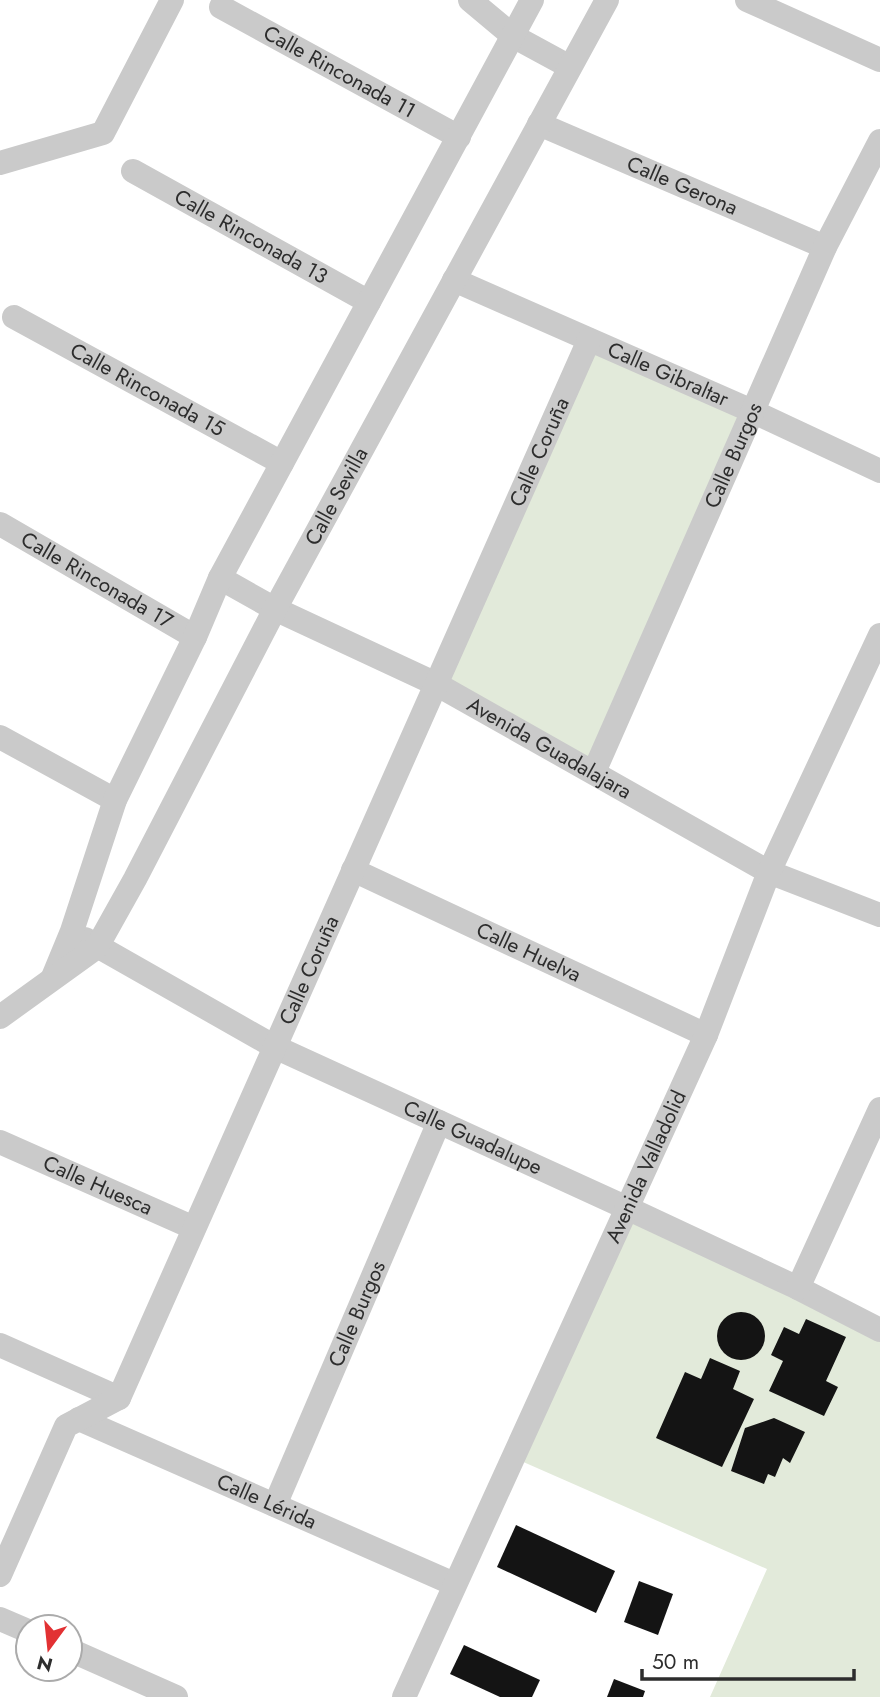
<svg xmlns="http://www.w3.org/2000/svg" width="880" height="1697" viewBox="0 0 880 1697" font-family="Jost,sans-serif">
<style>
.green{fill:#e2eada}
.building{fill:#141414}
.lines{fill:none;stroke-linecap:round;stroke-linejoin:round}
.street{stroke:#cacaca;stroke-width:24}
.labels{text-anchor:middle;stroke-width:7;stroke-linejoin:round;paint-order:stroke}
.street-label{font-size:21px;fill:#2d2d2d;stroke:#fff}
</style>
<rect width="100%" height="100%" fill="#fff"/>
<g class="green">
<polygon points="589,340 752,411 594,772 436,684"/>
<polygon points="627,1208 880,1324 880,1697 710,1697 767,1569 512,1457"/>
</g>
<g class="building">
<circle cx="741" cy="1336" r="24"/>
<polygon points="806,1319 846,1337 826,1381 838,1387 824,1416 769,1391 783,1361 771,1355 784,1327 799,1334"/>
<polygon points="710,1358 740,1371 733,1389 754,1399 722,1467 656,1438 685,1372 701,1379"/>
<polygon points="774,1418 805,1432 790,1463 783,1458 775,1477 768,1474 764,1484 731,1471 745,1428"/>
<polygon points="516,1525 615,1571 596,1613 497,1567"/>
<polygon points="639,1581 673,1594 658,1635 624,1622"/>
<polygon points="464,1645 540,1680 532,1697 500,1697 450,1674"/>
<polygon points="614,1679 645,1691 643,1697 607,1697"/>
</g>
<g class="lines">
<g class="street">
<polyline points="470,0 513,36 570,67"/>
<polyline points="747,0 880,60"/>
<path id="s1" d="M221 7 459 137"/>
<path id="s2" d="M539 124 825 247"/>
<polyline points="0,163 103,133 172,0"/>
<path id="s3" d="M133 171 369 302"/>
<path id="s4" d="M454 280 752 411 880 471"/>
<path id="s5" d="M14 317 282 463"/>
<path id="s6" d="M0 524 195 637"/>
<path id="s7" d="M220 578 275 609 436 684 769 872 880 915"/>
<polyline points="0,737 115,800"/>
<path id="s8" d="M594 772 825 247 880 141"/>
<path id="s9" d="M353 870 706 1035"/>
<path id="s10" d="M85 939 275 1047 627 1208 798 1288 880 1330"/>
<polyline points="53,977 72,931 115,800 195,637 220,578 532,0"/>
<path id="s11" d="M0 1017 97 947 135 879 275 609 607 0"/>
<path id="s12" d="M0 1142 194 1228"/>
<polyline points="798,1288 880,1109"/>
<polyline points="0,1345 119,1398"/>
<path id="s13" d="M79 1419 454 1584"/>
<path id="s14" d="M275 1505 439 1122"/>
<path id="s15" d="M0 1575 66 1426 119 1398 589 340"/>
<polyline points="0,1619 28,1631"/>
<polyline points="70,1650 176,1697"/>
<path id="s16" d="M404 1697 706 1035 769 872 880 635"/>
</g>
</g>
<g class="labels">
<g class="street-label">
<text dy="7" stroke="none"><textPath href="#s1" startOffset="135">Calle Rinconada 11</textPath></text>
<text dy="7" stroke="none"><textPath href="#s2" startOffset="156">Calle Gerona</textPath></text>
<text dy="7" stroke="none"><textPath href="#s3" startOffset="135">Calle Rinconada 13</textPath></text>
<text dy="7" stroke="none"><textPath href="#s4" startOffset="234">Calle Gibraltar</textPath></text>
<text dy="7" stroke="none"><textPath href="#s5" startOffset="152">Calle Rinconada 15</textPath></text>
<text dy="7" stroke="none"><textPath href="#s15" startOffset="1258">Calle Coruña</textPath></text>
<text dy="7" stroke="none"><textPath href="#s8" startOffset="346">Calle Burgos</textPath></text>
<text dy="7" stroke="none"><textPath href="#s11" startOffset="630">Calle Sevilla</textPath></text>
<text dy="7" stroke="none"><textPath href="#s6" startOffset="112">Calle Rinconada 17</textPath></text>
<text dy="7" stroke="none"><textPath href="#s7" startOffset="371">Avenida Guadalajara</textPath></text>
<text dy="7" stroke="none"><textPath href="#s9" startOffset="194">Calle Huelva</textPath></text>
<text dy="7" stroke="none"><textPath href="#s15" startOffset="691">Calle Coruña</textPath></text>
<text dy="7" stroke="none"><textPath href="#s10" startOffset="436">Calle Guadalupe</textPath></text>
<text dy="7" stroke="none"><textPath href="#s16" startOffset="583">Avenida Valladolid</textPath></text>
<text dy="7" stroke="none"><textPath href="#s12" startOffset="107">Calle Huesca</textPath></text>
<text dy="7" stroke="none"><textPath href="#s14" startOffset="208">Calle Burgos</textPath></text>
<text dy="7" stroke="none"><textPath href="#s13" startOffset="205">Calle Lérida</textPath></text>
</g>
</g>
<g transform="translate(49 1648) rotate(195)"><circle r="33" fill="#ffffff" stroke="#ababab" stroke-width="2"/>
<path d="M0-5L12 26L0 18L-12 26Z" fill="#e23133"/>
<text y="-10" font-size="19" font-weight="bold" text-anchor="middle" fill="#2d2d2d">N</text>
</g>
<path d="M642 1669v10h212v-10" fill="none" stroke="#2d2d2d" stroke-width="3.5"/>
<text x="652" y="1669" font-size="21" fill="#2d2d2d" stroke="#ffffff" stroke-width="5" paint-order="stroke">50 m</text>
</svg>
